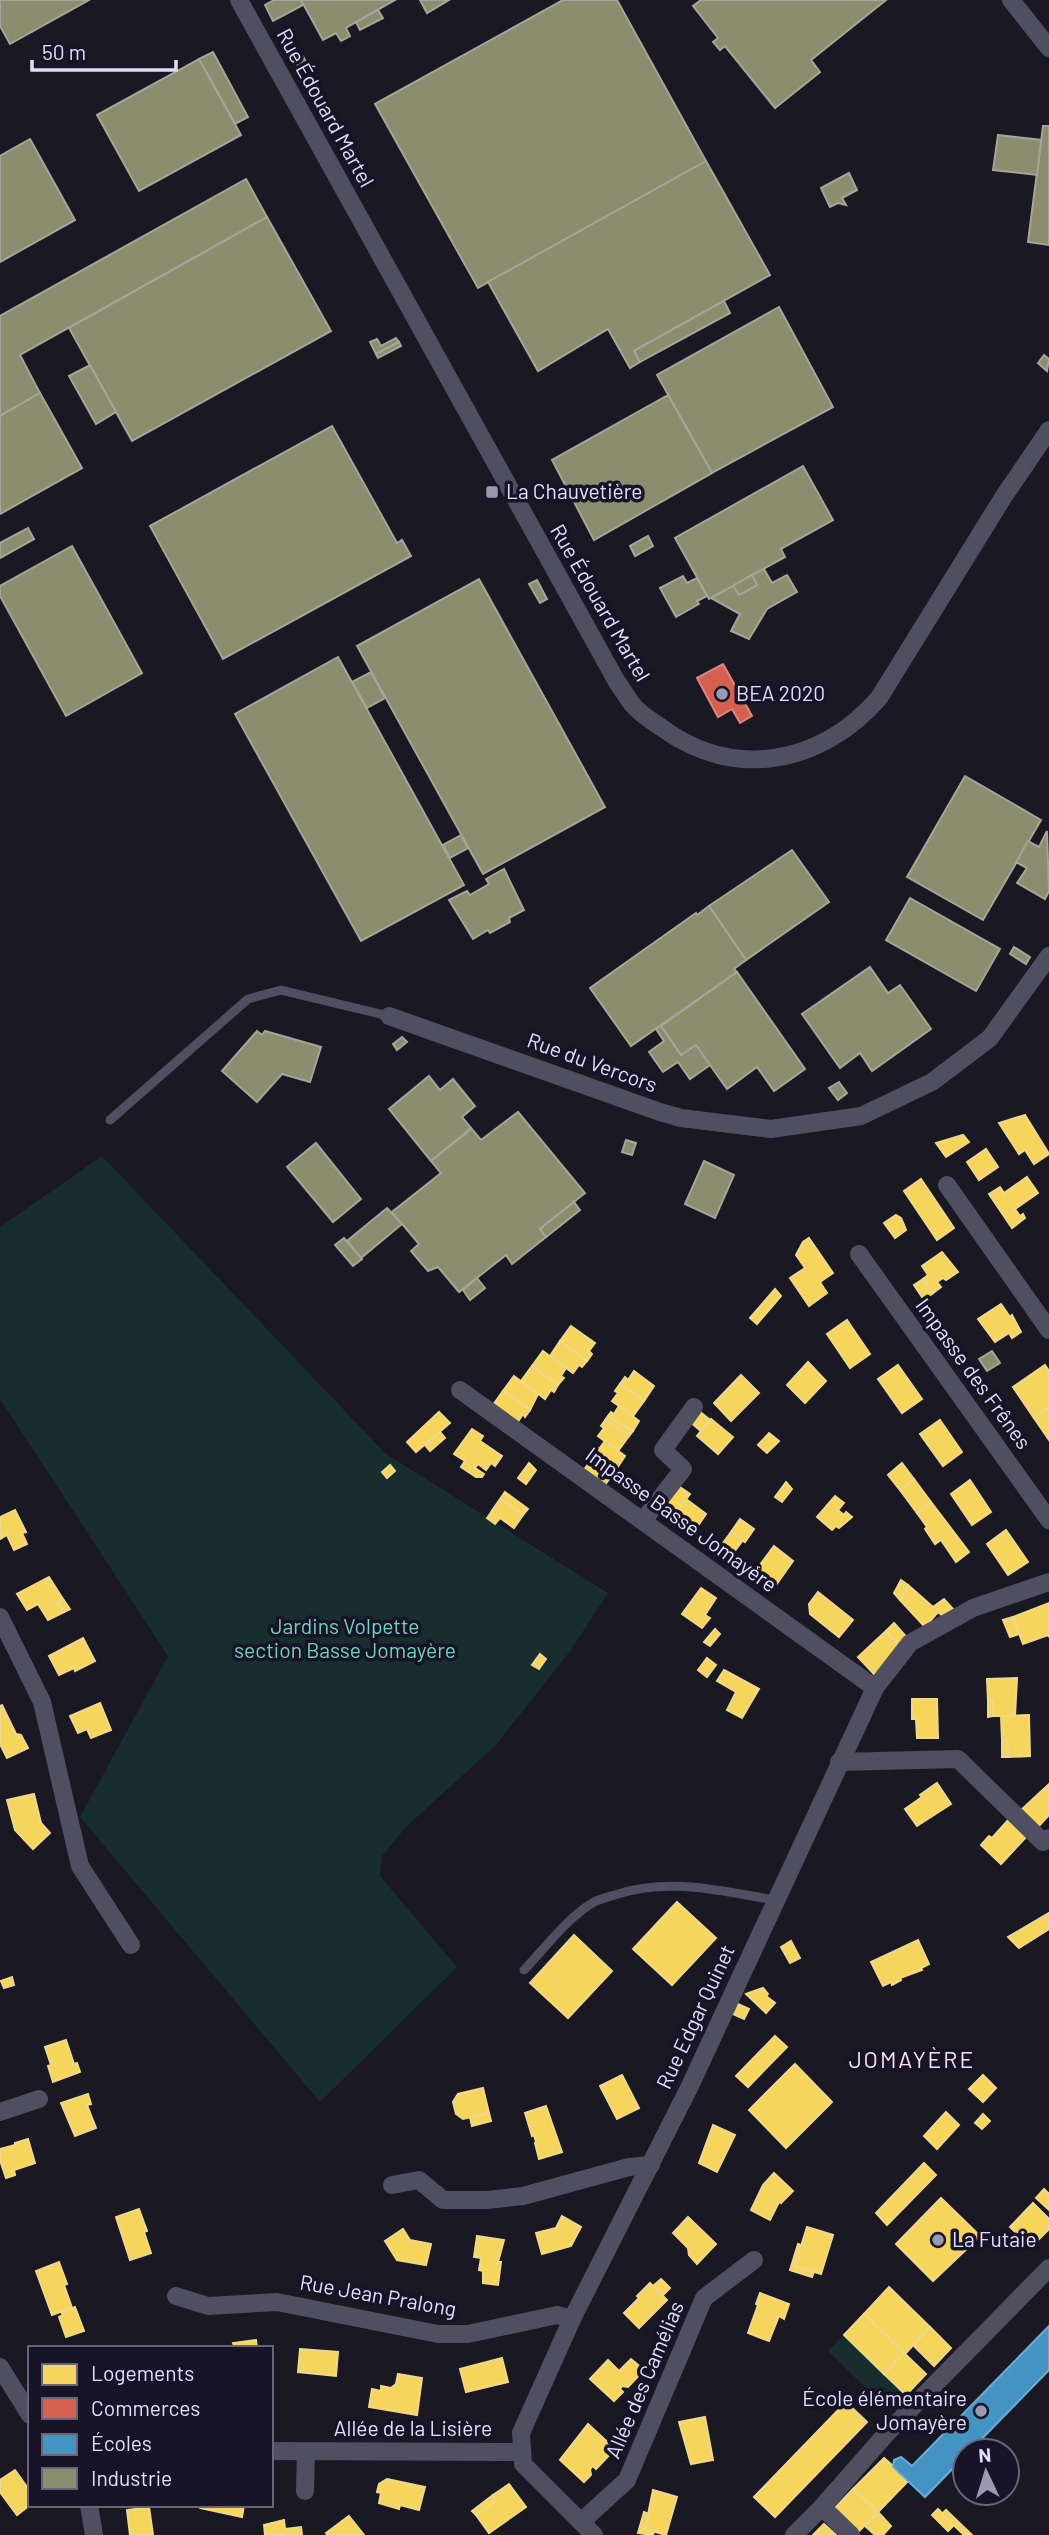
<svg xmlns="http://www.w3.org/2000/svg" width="1049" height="2535" viewBox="0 0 1049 2535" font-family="Barlow,sans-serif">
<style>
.green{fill:#172d2e}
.homes{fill:#f6d55c;stroke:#f0d88b;stroke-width:2}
.shops{fill:#d6604d;stroke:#da8681;stroke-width:2}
.schools{fill:#4393c3;stroke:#73aad4;stroke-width:2}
.industry{fill:#8c8c6e;stroke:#a6a598;stroke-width:2}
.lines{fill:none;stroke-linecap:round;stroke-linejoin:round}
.lane{stroke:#504e61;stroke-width:9}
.street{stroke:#504e61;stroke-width:18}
.poi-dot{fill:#9c99af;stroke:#171427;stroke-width:2.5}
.labels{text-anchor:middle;stroke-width:7;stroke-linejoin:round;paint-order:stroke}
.street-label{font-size:21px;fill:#e2defa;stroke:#171427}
.poi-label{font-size:21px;fill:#e2defa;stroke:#171427;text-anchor:start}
.park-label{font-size:21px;fill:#73d1bc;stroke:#171427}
.neighbourhood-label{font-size:23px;letter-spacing:2px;fill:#fbe0f0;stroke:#171427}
</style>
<rect width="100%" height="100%" fill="#1a1823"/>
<g class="green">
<polygon points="102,1156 386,1454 608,1593 571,1650 496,1745 406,1827 382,1856 380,1876 457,1967 320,2102 80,1817 168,1656 0,1399 0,1227"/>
<polygon points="844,2335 906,2395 890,2411 828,2351"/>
</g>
<g class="homes">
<polygon points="1025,1115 1049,1154 1034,1164 1025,1150 1019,1154 999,1123"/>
<polygon points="963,1135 969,1142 946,1157 936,1143"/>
<polygon points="986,1149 998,1167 979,1180 967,1162"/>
<polygon points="1027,1177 1038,1193 1015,1209 1020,1216 1023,1214 1025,1218 1012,1228 989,1194 1000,1187 1004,1193"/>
<polygon points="921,1179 954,1228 937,1240 904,1191"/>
<polygon points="896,1215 901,1218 906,1230 895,1238 884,1223"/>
<polygon points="809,1238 833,1273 820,1282 827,1293 809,1306 790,1278 805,1268 796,1255 803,1242"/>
<polygon points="942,1252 958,1272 946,1280 943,1278 937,1282 941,1287 933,1293 923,1279 928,1275 922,1266"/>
<polygon points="923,1279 933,1293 924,1300 914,1285"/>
<polygon points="775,1289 781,1296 757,1324 750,1318"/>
<polygon points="1001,1304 1010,1317 1012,1315 1021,1332 1012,1338 1009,1333 995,1342 978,1319"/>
<polygon points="847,1320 870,1354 850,1368 827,1334"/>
<polygon points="571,1326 595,1343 589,1351 592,1354 587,1361 560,1341"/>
<polygon points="560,1341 587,1361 582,1367 579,1365 573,1373 550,1356"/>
<polygon points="543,1351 566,1368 561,1376 564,1378 558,1385 532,1366"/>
<polygon points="808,1362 826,1381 805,1403 787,1385"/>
<polygon points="898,1365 922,1399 902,1413 878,1379"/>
<polygon points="1045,1365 1049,1371 1049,1407 1034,1418 1013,1387"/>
<polygon points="532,1366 558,1385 554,1392 551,1390 545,1399 521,1381"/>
<polygon points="634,1371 654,1386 644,1401 620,1384 625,1377 628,1380"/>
<polygon points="741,1375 759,1393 731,1421 714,1403"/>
<polygon points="514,1376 538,1394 530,1410 503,1391"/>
<polygon points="620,1384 644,1401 633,1416 612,1401 618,1393 615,1391"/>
<polygon points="503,1391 530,1410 525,1417 523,1414 517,1423 493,1405"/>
<polygon points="619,1406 639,1421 633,1431 608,1416 611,1412 614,1414"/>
<polygon points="1049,1407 1049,1440 1034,1418"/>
<polygon points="699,1411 710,1420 701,1431 689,1421"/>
<polygon points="439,1412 450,1423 416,1452 407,1442"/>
<polygon points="608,1416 633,1431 629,1436 606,1419"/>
<polygon points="606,1419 629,1436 618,1451 598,1436 604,1428 601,1426"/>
<polygon points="711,1419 733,1437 718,1454 697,1436"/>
<polygon points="940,1420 962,1452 943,1466 920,1434"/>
<polygon points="472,1429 483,1436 480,1441 502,1456 495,1466 491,1463 486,1470 478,1464 475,1468 484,1474 482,1477 476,1477 461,1467 465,1461 454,1454"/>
<polygon points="440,1432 445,1438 430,1451 425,1445"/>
<polygon points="769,1433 779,1441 767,1453 758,1445"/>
<polygon points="605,1441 625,1456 615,1471 591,1454 597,1447 599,1449"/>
<polygon points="591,1454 615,1471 604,1486 583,1471 589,1463 586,1461"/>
<polygon points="529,1463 536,1470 526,1484 518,1478"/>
<polygon points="902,1463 914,1479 900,1490 888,1475"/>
<polygon points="390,1465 395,1471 387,1478 382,1472"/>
<polygon points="914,1479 931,1502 917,1513 900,1490"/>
<polygon points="970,1480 991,1512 972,1525 951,1494"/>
<polygon points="786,1482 792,1489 782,1502 775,1497"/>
<polygon points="677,1485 690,1494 672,1518 659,1509"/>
<polygon points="505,1492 528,1509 523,1515 501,1499 491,1512"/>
<polygon points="835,1496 844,1503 838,1510 844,1515 846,1512 852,1517 839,1528 836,1526 832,1530 817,1517"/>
<polygon points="501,1499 523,1515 514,1528 500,1518 495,1524 487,1518"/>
<polygon points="686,1499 706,1514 693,1533 672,1518"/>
<polygon points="931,1502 969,1552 956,1562 941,1540 935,1544 925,1529 927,1527 917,1513"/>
<polygon points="15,1510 26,1532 22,1533 27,1544 14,1550 7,1535 0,1539 0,1517"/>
<polygon points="740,1519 754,1529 745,1542 731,1532"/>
<polygon points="1006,1530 1028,1562 1008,1575 987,1544"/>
<polygon points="731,1532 743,1540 728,1560 717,1551"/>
<polygon points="774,1546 793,1561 771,1592 751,1577"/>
<polygon points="49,1577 63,1599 57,1602 64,1612 48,1620 38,1604 27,1610 17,1594"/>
<polygon points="901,1580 908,1585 900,1600 894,1593"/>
<polygon points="908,1585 933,1607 944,1599 955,1611 945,1618 938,1612 925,1627 900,1600"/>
<polygon points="701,1588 716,1598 705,1615 710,1618 702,1628 682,1614"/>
<polygon points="818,1592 853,1620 839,1637 810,1614 809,1604"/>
<polygon points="63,1599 70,1609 64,1612 57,1602"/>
<polygon points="1049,1603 1049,1637 1048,1635 1023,1644 1013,1617"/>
<polygon points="1013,1617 1019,1634 1010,1637 1003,1620"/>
<polygon points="894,1623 909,1640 901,1648 886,1631"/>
<polygon points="715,1629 720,1634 710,1646 704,1642"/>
<polygon points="886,1631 901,1649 874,1674 858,1657"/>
<polygon points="83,1638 95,1661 75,1671 74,1668 59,1675 49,1656"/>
<polygon points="540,1654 546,1659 539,1669 532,1665"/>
<polygon points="707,1658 716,1665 707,1677 698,1670"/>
<polygon points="724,1670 759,1689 742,1718 727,1710 736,1692 717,1681"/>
<polygon points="1017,1678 1015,1716 993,1716 993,1701 988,1701 987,1679"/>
<polygon points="912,1699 937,1699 938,1738 917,1738 916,1719 912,1719"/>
<polygon points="988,1701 993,1701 993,1716 988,1717"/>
<polygon points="100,1703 111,1730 91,1738 87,1729 78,1733 70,1716"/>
<polygon points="2,1705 16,1734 21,1735 28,1748 7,1758 0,1744 0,1706"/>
<polygon points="1029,1715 1030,1756 1008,1757 1007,1740 1002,1740 1001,1716"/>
<polygon points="1002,1740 1007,1740 1008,1757 1002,1757"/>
<polygon points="937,1783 951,1804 917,1826 905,1809 922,1797 920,1795"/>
<polygon points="1049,1784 1049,1815 1037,1828 1020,1811"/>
<polygon points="34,1794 41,1823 50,1833 33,1849 15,1830 7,1800"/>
<polygon points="1010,1818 1028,1835 1001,1864 981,1845 989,1836 992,1838"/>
<polygon points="677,1902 716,1938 672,1985 633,1949"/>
<polygon points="1049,1913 1049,1929 1019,1948 1008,1937"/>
<polygon points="574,1935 612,1971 568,2018 530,1983"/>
<polygon points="918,1940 929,1964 921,1968 922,1970 900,1978 901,1980 892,1985 891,1982 883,1986 871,1962"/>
<polygon points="791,1941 800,1958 790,1963 781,1947"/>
<polygon points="12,1977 14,1985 4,1988 1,1981"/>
<polygon points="763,1988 768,1994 766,1996 775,2003 766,2013 746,1994"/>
<polygon points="738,2004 749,2009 744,2019 733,2014"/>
<polygon points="775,2036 787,2047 748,2087 736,2076"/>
<polygon points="66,2040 74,2064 77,2063 80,2072 53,2082 48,2066 51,2065 45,2047"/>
<polygon points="795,2064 832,2102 786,2148 749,2110"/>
<polygon points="622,2075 639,2108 617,2119 600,2086"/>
<polygon points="983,2075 996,2088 983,2102 969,2089"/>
<polygon points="483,2088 489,2113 463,2119 456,2114 453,2102 458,2094"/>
<polygon points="88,2094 91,2104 87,2105 96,2128 75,2136 61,2103"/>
<polygon points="546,2106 562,2152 539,2159 535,2143 536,2142 534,2135 532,2136 525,2113"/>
<polygon points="946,2112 959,2125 937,2149 924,2136"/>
<polygon points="489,2113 491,2121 472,2126 470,2117"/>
<polygon points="983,2114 990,2121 982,2129 975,2123"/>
<polygon points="713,2125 735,2135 717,2172 699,2163"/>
<polygon points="28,2139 35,2163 14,2170 15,2175 6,2178 0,2160 0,2149 15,2145 15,2143"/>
<polygon points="924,2163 936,2175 887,2225 876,2213"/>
<polygon points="774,2173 793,2191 781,2203 779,2202 770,2220 751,2210 763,2185"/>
<polygon points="1044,2189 1049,2194 1049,2210 1036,2198"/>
<polygon points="941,2198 979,2235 976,2240 933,2281 896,2244"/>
<polygon points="1033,2203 1049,2219 1049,2229 1031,2247 1010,2227"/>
<polygon points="139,2209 147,2231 144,2232 151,2253 130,2260 116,2217"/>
<polygon points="562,2216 581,2227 571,2246 542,2254 536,2233 556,2228"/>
<polygon points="688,2217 716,2244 697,2264 689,2255 688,2248 673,2233"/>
<polygon points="807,2227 833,2235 821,2274 795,2266"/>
<polygon points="403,2229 410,2240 431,2244 426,2265 397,2260 385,2241"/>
<polygon points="477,2236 504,2240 498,2262 501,2262 498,2285 483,2283 483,2271 479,2270 481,2258 474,2257"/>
<polygon points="798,2244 801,2245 795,2266 814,2272 812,2277 790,2270"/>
<polygon points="59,2262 67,2284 64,2285 72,2308 52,2315 36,2271"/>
<polygon points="661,2279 670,2288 663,2295 653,2286"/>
<polygon points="650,2283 667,2300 639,2328 624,2313 639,2298 637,2296"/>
<polygon points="889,2287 930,2327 905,2354 864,2314"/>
<polygon points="760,2293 789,2304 784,2319 779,2316 769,2341 748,2333 758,2305 756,2304"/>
<polygon points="75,2307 84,2331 66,2337 59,2317 63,2315 61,2312"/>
<polygon points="864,2314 904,2353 884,2374 844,2335"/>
<polygon points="930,2327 951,2348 934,2366 913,2345"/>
<polygon points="256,2340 257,2348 214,2348 234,2346 233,2343"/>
<polygon points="300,2349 338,2352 336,2376 298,2372"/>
<polygon points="904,2353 926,2374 906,2395 884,2374"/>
<polygon points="502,2358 508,2382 466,2392 460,2369"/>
<polygon points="631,2359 644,2370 628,2387 622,2386 620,2389 623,2392 614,2401 590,2379 608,2360 619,2371"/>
<polygon points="398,2374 422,2378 417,2415 369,2407 372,2389 381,2391 381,2386 391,2388 396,2384"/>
<polygon points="846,2402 867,2422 775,2517 754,2497"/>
<polygon points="705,2417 713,2460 691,2464 679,2422"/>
<polygon points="588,2424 615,2449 596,2469 593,2466 590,2469 591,2475 584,2482 560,2460"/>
<polygon points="884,2458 909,2480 878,2512 853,2489"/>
<polygon points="15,2470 27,2487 30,2485 30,2505 17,2515 0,2492 0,2480"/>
<polygon points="387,2479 425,2487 419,2510 400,2505 399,2509 379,2503 381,2493 377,2492 379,2484"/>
<polygon points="509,2484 526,2507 489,2533 476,2515 496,2500 493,2495"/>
<polygon points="853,2489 878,2512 858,2532 834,2509"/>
<polygon points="653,2490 677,2497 666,2535 645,2529"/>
<polygon points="493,2495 496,2500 476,2515 472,2511"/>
<polygon points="200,2505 244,2505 242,2517 200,2508"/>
<polygon points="149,2507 153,2535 130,2535 127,2510"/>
<polygon points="938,2509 954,2525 948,2531 932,2515"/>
<polygon points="946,2510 972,2535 964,2535 942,2514"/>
<polygon points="644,2512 649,2514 645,2529 654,2532 653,2535 638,2533"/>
<polygon points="878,2512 891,2526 883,2535 875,2535 865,2526"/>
<polygon points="349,2516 364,2535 327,2535 326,2533"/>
<polygon points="284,2520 285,2529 301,2527 302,2535 265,2535 264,2525"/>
<polygon points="824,2524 836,2535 813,2535"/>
</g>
<polygon class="shops" points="723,664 752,716 740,723 732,709 718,717 697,678"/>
<polygon class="schools" points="1049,2326 1049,2370 970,2451 965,2451 965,2456 925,2497 893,2467 894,2460 901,2457 912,2466"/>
<g class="industry">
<polygon points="0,0 89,0 10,44 0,26"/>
<polygon points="274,0 301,0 303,5 273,21 265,5"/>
<polygon points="301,0 395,0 346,28 350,36 341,41 336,33 323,40"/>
<polygon points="420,0 449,0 427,13"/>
<polygon points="563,0 617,0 706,161 478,288 375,104"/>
<polygon points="701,0 886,0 811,60 820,72 775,108 725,46 720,50 713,42 718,38 693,6"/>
<polygon points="378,10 383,18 360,30 356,22"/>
<polygon points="213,52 248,117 235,124 199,59"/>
<polygon points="301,53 313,74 305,79 293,57"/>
<polygon points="199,59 241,135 139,191 97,115"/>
<polygon points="1043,126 1049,126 1049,245 1028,242"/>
<polygon points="998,135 1041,140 1037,175 993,170"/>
<polygon points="30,139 75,220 0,262 0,156"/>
<polygon points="706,161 770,275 634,351 640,362 630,368 608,329 538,371 488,282"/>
<polygon points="849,173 857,190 842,198 846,205 838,203 830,207 821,188"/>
<polygon points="246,179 267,217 20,355 40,393 0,416 0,316"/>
<polygon points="267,217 331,331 132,441 69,328"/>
<polygon points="724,301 730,313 640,362 634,351"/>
<polygon points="779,307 833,407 712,473 657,375"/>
<polygon points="396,338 399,342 376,354 370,342 377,339 381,346"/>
<polygon points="399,342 401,346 378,358 376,354"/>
<polygon points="1044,355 1049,359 1047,371 1038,363"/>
<polygon points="90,365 116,412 96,424 69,376"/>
<polygon points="40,393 82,468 0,514 0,416"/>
<polygon points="668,395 712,473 594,540 552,460"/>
<polygon points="332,426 397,543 402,540 411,556 223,659 150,526"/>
<polygon points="803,466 833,520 781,549 785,557 709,599 675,538"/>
<polygon points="28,528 34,539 0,558 0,543"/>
<polygon points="648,536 653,546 635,556 630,546"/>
<polygon points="72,546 142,673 66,716 0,596 0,586"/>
<polygon points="764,569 772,583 787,575 797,592 767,609 749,639 731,631 740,614 711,598 733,586 739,595 757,585 752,575"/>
<polygon points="752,575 757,585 739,595 733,586"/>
<polygon points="683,576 687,583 697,578 707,596 697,601 699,604 676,617 660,588"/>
<polygon points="479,579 605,807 483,874 357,646"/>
<polygon points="537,580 547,599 540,603 529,584"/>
<polygon points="338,657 464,885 361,941 235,714"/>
<polygon points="371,672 385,698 367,708 352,682"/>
<polygon points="965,776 1041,820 983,920 907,877"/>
<polygon points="1047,831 1049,891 1045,899 1017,883 1027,868 1016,862 1028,841 1039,847"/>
<polygon points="461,835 468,848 450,858 443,845"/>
<polygon points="792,850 829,902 746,960 709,906"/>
<polygon points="504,869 524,910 509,918 510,922 490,933 488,930 473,939 449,900 467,891 470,895 489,884 486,879"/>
<polygon points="910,898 1000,949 976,991 886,940"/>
<polygon points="709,906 746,960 734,969 737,972 631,1046 590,988 696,913 697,915"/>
<polygon points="1014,947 1030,957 1026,964 1010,954"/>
<polygon points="870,967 888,993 900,985 931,1029 872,1071 860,1053 840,1068 802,1014"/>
<polygon points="737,972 805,1069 774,1091 757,1067 727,1089 696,1045 681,1055 661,1026"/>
<polygon points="661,1026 681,1055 696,1045 710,1065 690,1079 678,1062 663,1072 649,1052 664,1041 656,1029"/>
<polygon points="257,1031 262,1035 265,1031 321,1047 310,1082 282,1074 257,1102 222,1071"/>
<polygon points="402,1037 407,1042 397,1050 393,1044"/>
<polygon points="429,1076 440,1090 453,1079 475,1106 462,1117 471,1128 431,1161 389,1109"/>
<polygon points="839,1082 847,1093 838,1100 829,1088"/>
<polygon points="518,1112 585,1193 540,1229 546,1237 512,1264 506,1255 459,1292 438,1267 428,1271 411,1251 419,1244 392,1212 441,1173 431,1161 465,1134 471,1128 481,1140"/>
<polygon points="626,1140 636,1143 632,1155 622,1152"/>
<polygon points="316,1143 361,1199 333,1222 287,1167"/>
<polygon points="704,1161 734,1175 715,1218 685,1204"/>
<polygon points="574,1202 580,1210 546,1237 540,1229"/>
<polygon points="387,1208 402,1224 361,1258 347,1241"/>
<polygon points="344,1238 362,1259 353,1266 335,1245"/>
<polygon points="477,1278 485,1288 470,1300 463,1290"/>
<polygon points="992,1351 1000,1363 987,1371 979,1359"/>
</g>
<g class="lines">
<g class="lane">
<polyline points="110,1120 248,999 281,990 389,1016"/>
<path d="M524 1970C544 1949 569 1916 594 1902 600 1899 608 1897 615 1895 669 1877 721 1891 775 1900"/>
</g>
<g class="street">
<path d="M239 0 617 682C622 689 627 697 632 704 640 714 652 721 662 728 735 781 821 764 879 698L1004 496 1049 430"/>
<polyline points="1011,0 1049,48"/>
<polyline points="389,1016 660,1112 681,1118 771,1129 861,1116 932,1082 990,1038 1049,956"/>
<polyline points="947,1185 1049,1330"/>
<polyline points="859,1254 1049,1520"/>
<polyline points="460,1390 875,1688"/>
<polyline points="643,1521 683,1469 663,1450 694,1407"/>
<polyline points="0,1617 42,1702 80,1866 131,1945"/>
<polyline points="839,1762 958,1759 1043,1842 1049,1838"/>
<polyline points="0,2112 39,2099"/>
<polyline points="392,2185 419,2180 443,2200 487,2200 523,2196 629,2167 651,2165"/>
<polyline points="176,2296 208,2306 277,2302 438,2334 468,2334 557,2315 572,2319"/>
<polyline points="0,2367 30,2415"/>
<polyline points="271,2451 521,2452"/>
<polyline points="305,2491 306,2452"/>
<polyline points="89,2505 94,2535"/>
<polyline points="822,2507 851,2535"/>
<polyline points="581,2522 627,2480 704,2298 754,2260"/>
<polyline points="594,2535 523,2464 521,2433 572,2319 689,2088 875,1688 910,1643 973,1608 1049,1582"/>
<polyline points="794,2535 822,2507 887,2433 1049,2268"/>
</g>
</g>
<g class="poi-dot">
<rect x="485" y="485" width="14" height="14" rx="3.5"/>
<circle cx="722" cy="694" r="7"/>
<circle cx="938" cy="2240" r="7"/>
<circle cx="981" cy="2411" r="7"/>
</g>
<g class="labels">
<g class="street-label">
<text transform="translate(325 108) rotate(61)" y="7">Rue Édouard Martel</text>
<text transform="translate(600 603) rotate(60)" y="7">Rue Édouard Martel</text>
<text transform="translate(592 1063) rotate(20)" y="7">Rue du Vercors</text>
<text transform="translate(973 1374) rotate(54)" y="7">Impasse des Frênes</text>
<text transform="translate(681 1520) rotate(36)" y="7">Impasse Basse Jomayère</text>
<text transform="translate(696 2017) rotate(-65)" y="7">Rue Edgar Quinet</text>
<text transform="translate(378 2296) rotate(10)" y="7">Rue Jean Pralong</text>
<text transform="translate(645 2380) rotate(-67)" y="7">Allée des Camélias</text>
<text x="413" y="2436">Allée de la Lisière</text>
</g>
<g class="poi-label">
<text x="506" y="499">La Chauvetière</text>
<text x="736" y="701">BEA 2020</text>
<text x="952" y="2247">La Futaie</text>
<text x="967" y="2406" text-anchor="end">École élémentaire<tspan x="967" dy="24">Jomayère</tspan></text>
</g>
<g class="park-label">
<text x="345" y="1634">Jardins Volpette<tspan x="345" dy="24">section Basse Jomayère</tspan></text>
</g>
<g class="neighbourhood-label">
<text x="912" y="2068">JOMAYÈRE</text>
</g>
</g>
<rect x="28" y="2346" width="245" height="161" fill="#171427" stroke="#68657b" stroke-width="2"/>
<rect x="42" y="2364" width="35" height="21" fill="#f6d55c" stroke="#68657b" stroke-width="2"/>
<text x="91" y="2381" font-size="21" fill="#e2defa">Logements</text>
<rect x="42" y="2398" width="35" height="21" fill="#d6604d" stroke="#68657b" stroke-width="2"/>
<text x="91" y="2416" font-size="21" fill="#e2defa">Commerces</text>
<rect x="42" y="2434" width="35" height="21" fill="#4393c3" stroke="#68657b" stroke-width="2"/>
<text x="91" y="2451" font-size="21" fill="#e2defa">Écoles</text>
<rect x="42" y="2468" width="35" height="21" fill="#8c8c6e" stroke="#68657b" stroke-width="2"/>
<text x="91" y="2486" font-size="21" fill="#e2defa">Industrie</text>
<g transform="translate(986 2472) rotate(356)"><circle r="33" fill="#171427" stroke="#68657b" stroke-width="2"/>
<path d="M0-5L12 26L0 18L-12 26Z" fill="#9c99af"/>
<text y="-10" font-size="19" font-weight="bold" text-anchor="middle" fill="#e2defa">N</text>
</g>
<path d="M32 60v10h144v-10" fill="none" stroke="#e2defa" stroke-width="3.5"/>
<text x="42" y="60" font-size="21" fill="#e2defa" stroke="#171427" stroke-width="5" paint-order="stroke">50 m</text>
</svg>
